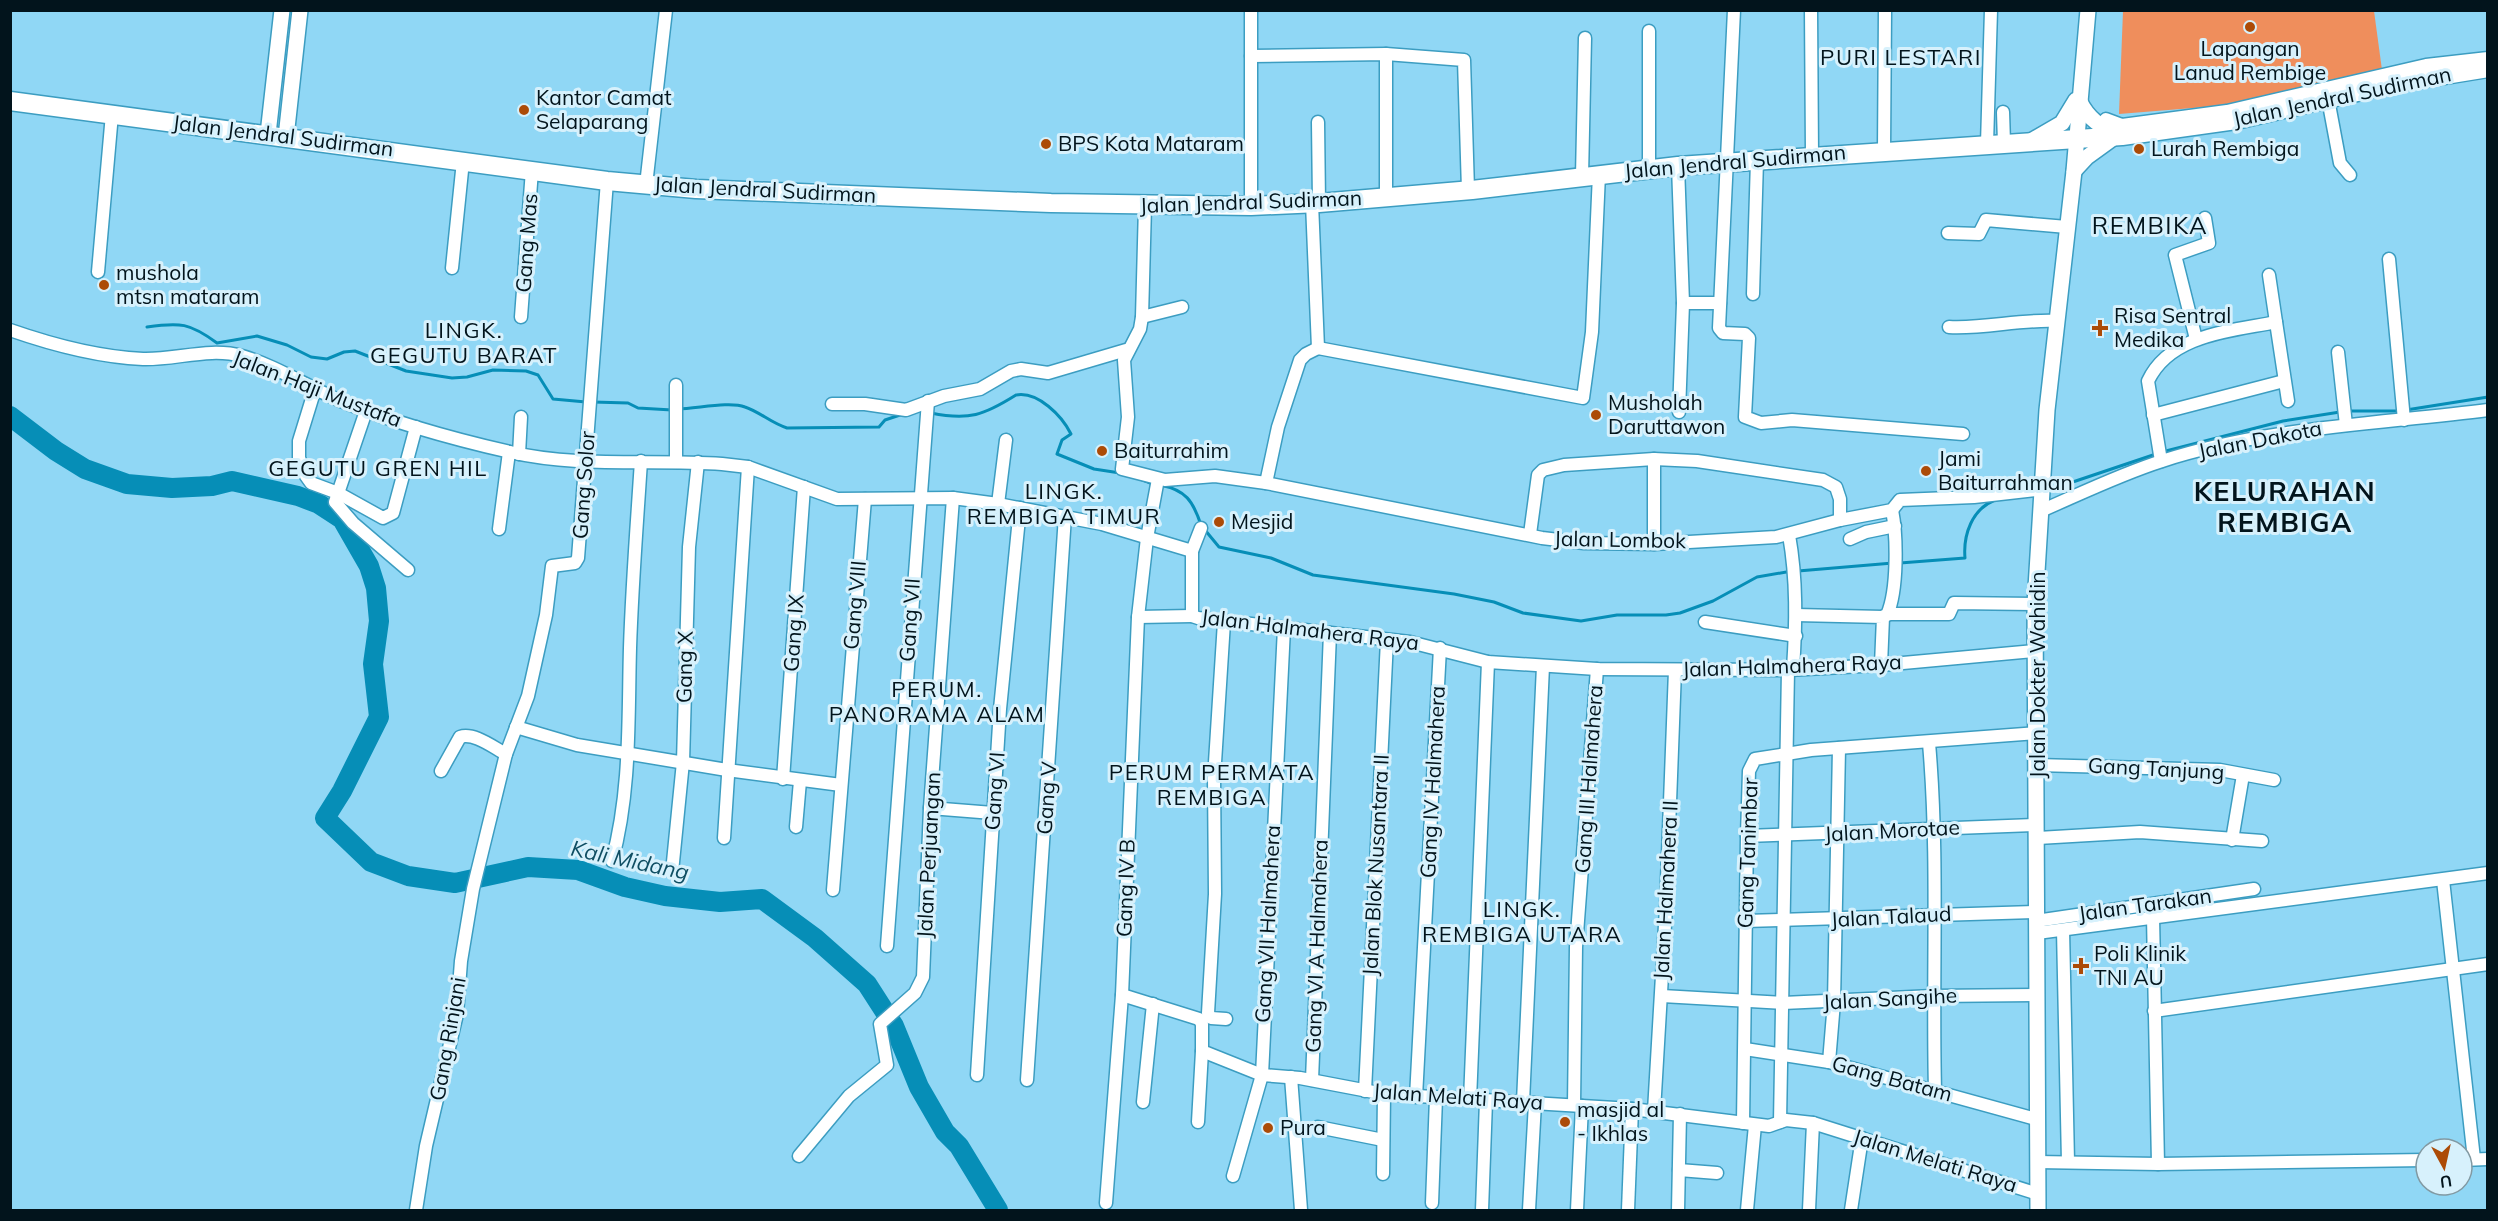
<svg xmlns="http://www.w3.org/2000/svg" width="2498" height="1221" viewBox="0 0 2498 1221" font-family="Mulish,sans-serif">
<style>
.green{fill:#ef8e5c}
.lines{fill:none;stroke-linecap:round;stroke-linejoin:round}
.stream{stroke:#068eb7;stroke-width:3}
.river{stroke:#068eb7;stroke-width:20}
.minor-casing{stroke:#3c9dc1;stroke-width:15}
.major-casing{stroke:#3c9dc1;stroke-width:18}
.highway-casing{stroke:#3c9dc1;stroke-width:21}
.minor{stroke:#fff;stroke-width:12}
.major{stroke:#fff;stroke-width:15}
.highway{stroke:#fff;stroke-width:18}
.poi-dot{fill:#ac4b07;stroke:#d7f1fc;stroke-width:2}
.labels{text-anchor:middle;stroke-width:6;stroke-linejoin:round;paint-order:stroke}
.poi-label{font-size:21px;fill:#02141c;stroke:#d7f1fc;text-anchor:start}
.street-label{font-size:21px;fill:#02141c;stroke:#d7f1fc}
.neighbourhood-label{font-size:22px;letter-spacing:1.5px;fill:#02141c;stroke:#d7f1fc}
.water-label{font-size:22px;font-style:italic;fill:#0f4e63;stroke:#d7f1fc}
.quarter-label{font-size:24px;letter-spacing:1.5px;fill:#02141c;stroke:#d7f1fc}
.district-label{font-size:27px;font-weight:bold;letter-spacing:1.5px;fill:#02141c;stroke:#d7f1fc}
</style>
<rect width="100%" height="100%" fill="#90d7f5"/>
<polygon class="green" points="2123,11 2374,11 2382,70 2242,104 2119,114"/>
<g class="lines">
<g class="stream">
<path d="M147 327C180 322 190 323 217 343L257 336 287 345 311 357 327 359 344 352 355 351 406 371 452 378 467 377 493 370 526 371 538 375 553 399 586 402"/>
<polyline points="593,402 628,403 638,408 672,410"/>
<path d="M678 409C696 409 729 401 745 407 760 412 771 423 787 428L879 427 885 420 900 415"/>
<polyline points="2406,410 2488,397"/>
<polyline points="2346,411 2400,411"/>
<path d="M931 413C969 421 984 415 1016 395 1038 391 1062 416 1071 434L1062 440 1057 454 1094 469 1120 473"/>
<polyline points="2162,452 2283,421 2340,412"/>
<polyline points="1135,477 1153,484"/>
<path d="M1160 485C1186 490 1193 501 1201 525"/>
<polyline points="2046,491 2156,454"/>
<polyline points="1205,530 1219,547 1271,558 1313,575 1454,594 1494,602 1523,613 1581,621 1617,615 1666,615 1680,613 1713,601 1757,577 1792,571"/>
<path d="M1900 563 1965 558C1963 535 1972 509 1995 500"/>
<polyline points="1798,571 1893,563"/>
</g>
<polyline class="river" points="10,416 56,451 85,469 127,484 172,488 212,486 232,481 298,496 319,504 342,519 369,566 376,588 379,621 373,664 379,717 342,791 325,818 371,862 408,876 455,883 528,867 578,870 625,887 665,896 720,902 762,899 815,938 867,984 894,1026 919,1087 945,1132 959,1146 998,1210"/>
<defs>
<g id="minor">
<polyline points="1734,10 1719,328 1723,333 1745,334 1749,338 1745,417 1761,423 1792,420 1963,434"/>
<polyline points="1811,10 1812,155"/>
<polyline points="1386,54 1464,60 1468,190"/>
<polyline points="1251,56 1386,54 1386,197"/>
<polyline points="2328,99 2340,163 2350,175"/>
<polyline points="2003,112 2004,143"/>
<polyline points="1318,122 1319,203"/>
<polyline points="2100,126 2106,119 2122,125 2227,111 2426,65 2488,58"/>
<polyline points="1987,144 1991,10"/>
<polyline points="1884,150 1885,10"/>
<polyline points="1678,166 1683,303 1679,412"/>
<polyline points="1649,169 1649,31"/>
<polyline points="1582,176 1585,38"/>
<polyline points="646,185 666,10"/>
<polyline points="1312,203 1318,348"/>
<polyline points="1145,206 1142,317 1140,329 1124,360 1128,417 1122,469 1165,480 1215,476 1266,483 1542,538 1584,543 1654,544 1776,537 1840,520 1892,510 1900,500 1974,497 2044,489"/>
<polyline points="1251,206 1251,10"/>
<polyline points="1948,233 1979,234 1986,220 2067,227"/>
<polyline points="2389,259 2404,420"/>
<polyline points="452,268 463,161"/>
<polyline points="98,272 112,114"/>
<polyline points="2269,275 2276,322"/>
<polyline points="1753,294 1757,160"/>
<polyline points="1683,303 1720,303"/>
<polyline points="521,317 532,170"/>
<polyline points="1142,317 1182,307"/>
<path d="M1949 327C1985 329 2020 319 2057 321"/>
<path d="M10 330C53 345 98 357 143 359 176 360 209 347 242 356 276 366 308 387 341 401 395 423 453 439 510 452 579 468 652 459 722 464L748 467 837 499 953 498 998 504 1102 524 1192 551V616L1198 618 1410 642 1488 662 1597 669 1788 670 1881 665 2035 651"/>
<polyline points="2196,339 2175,255 2209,243 2205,218"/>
<polyline points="1318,348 1583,398 1592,332 1599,174"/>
<polyline points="2338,352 2346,425"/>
<polyline points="315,389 299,441 299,458 306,476 311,483 338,493 383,518 393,513 416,427"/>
<polyline points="832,404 865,404 906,410 944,396 980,389 1011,371 1021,369 1048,373 1126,350"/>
<polyline points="366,411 335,502 353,523 408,570"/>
<polyline points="2153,415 2284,381"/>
<polyline points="519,454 521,417"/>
<path d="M2161 461 2148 381C2170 334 2232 331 2276 322L2288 401"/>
<polyline points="676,462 676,385"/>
<polyline points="1266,483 1278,427 1300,360 1306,354 1318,348"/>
<polyline points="998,504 1006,440"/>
<path d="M2043 510C2082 493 2121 474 2162 461 2267 427 2379 424 2488 410"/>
<polyline points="499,529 509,452"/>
<polyline points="1530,534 1538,475 1543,470 1564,465 1654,459 1697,461 1823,480 1836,487 1840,499 1840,520"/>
<path d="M1789 535C1797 580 1796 624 1793 669"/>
<polyline points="1850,539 1866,532 1895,526"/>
<polyline points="1654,544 1654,459"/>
<polyline points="1192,551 1201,528"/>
<polyline points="1888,614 1949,614 1954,603 2035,604"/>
<polyline points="1796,615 1883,617 1881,665"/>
<path d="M1884 616 1887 615C1898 590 1897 536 1892 510"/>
<polyline points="1138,617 1192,616"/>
<polyline points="1224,622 1214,778 1215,894 1208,1013 1211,1018 1226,1019"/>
<polyline points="1705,622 1796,636"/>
<polyline points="516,727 577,745 727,770 841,785"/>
<path d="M1929 743C1939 858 1932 974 1935 1090"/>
<polyline points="2037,765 2220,770 2274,780"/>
<path d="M441 771 460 737C474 732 494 748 506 754"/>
<polyline points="783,779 804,487"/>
<polyline points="930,808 993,813"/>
<polyline points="796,827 800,781"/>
<polyline points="1747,836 2037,825"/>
<polyline points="724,838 748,467"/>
<polyline points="2038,838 2140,832 2262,841"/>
<polyline points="2232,840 2243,775"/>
<path d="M612 861C631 791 628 719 630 648 632 585 637 523 641 461"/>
<polyline points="672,872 683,762 689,547 698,462"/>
<polyline points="2443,880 2474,1159"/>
<polyline points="833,890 865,499"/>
<polyline points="2153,917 2158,1164"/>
<polyline points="1745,921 2036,912"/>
<polyline points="2036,921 2254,889"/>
<polyline points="2063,930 2068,1162"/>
<polyline points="2037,933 2488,873"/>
<polyline points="887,946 928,401"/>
<polyline points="1122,995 1199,1019 1202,1024 1202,1051 1262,1075 1300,1078 1384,1094 1632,1109 1769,1126 1786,1120 1813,1123 2038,1194"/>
<polyline points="1662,996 1783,1003 1933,996 2036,995"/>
<polyline points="2154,1011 2488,964"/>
<polyline points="1745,1049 1829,1062 2036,1119"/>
<polyline points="1829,1062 1834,1002 1839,748"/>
<polyline points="977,1075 1000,709 1020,508"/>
<polyline points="1291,1077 1301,1210"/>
<polyline points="1027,1080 1065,516"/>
<polyline points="1312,1080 1330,633"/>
<polyline points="1365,1091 1387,640"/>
<polyline points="1416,1097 1440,648"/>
<polyline points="1470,1100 1488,662"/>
<polyline points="1143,1102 1153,1004"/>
<polyline points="1523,1102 1543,666"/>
<polyline points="1574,1105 1576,947 1597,669"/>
<polyline points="1654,1111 1666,908 1675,670"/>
<polyline points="1198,1122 1202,1051"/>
<polyline points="1780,1122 1788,670"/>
<polyline points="1743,1123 1747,836 1749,771 1755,759 1811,750 2036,733"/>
<polyline points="1318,1127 1383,1140"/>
<polyline points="799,1156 849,1096 887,1065 880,1024 915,993 923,977 930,808 953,498"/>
<polyline points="2462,1160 2488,1159"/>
<polyline points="2037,1162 2158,1164 2426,1160"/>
<polyline points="1679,1170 1717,1173"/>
<polyline points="1383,1174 1384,1094"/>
<polyline points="1233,1176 1262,1075 1284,628"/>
<polyline points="1106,1203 1122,995 1138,617 1147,538 1158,479"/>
<polyline points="1432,1203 1436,1098"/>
<polyline points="416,1210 426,1146 457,1014 461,961 473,889 506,754 528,696 546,615 552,566 575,563 578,558 607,181"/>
<polyline points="1482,1210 1486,1101"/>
<polyline points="1529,1210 1535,1103"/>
<polyline points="1577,1210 1582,1106"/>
<polyline points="1628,1210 1632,1109"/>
<polyline points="1678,1210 1680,1114"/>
<polyline points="1747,1210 1755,1125"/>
<polyline points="1809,1210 1813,1123"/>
<polyline points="1851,1210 1862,1138"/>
</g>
<g id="major">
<path d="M2079 100C2088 119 2101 128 2121 135"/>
<polyline points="268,134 282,10"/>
<polyline points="286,137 300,10"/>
<polyline points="2031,141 2062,123 2076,100"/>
<polyline points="2074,171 2087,157 2116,136"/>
<polyline points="2038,1210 2035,604 2047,410 2074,171 2088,10"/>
</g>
<polyline id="highway" points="10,101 607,181 696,189 1051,203 1251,206 1319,203 1472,190 1678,166 2122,136 2236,120 2396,83 2488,68"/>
</defs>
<use href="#minor" class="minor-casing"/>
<use href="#major" class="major-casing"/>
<use href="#highway" class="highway-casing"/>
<use href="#minor" class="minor"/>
<use href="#major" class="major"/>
<use href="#highway" class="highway"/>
</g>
<g class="poi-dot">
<circle cx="2250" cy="27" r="6"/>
<circle cx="524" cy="110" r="6"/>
<circle cx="1046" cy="144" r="6"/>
<circle cx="2139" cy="149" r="6"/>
<circle cx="104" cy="285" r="6"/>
<path d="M2097 319h6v6h6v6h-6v6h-6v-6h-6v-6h6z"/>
<circle cx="1596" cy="415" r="6"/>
<circle cx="1102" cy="451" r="6"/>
<circle cx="1926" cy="471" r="6"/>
<circle cx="1219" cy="522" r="6"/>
<path d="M2078 957h6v6h6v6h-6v6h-6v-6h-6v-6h6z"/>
<circle cx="1565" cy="1122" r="6"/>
<circle cx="1268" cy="1128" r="6"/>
</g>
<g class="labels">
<g class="poi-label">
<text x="2250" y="56" text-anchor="middle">Lapangan<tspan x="2250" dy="24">Lanud Rembige</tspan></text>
<text x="536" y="105">Kantor Camat<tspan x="536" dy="24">Selaparang</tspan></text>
<text x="1058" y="151">BPS Kota Mataram</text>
<text x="2151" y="156">Lurah Rembiga</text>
<text x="116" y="280">mushola<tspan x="116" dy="24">mtsn mataram</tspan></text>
<text x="2114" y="323">Risa Sentral<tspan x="2114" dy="24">Medika</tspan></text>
<text x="1608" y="410">Musholah<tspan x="1608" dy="24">Daruttawon</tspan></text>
<text x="1114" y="458">Baiturrahim</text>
<text x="1938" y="466">Jami<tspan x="1938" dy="24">Baiturrahman</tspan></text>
<text x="1231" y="529">Mesjid</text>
<text x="2094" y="961">Poli Klinik<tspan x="2094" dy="24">TNI AU</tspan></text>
<text x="1577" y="1117">masjid al<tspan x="1577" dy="24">- Ikhlas</tspan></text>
<text x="1280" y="1135">Pura</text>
</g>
<g class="street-label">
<text transform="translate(2342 97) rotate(-12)" y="7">Jalan Jendral Sudirman</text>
<text transform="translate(283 136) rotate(7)" y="7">Jalan Jendral Sudirman</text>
<text transform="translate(1735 162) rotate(-5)" y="7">Jalan Jendral Sudirman</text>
<text transform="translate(765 190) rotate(3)" y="7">Jalan Jendral Sudirman</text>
<text transform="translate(1251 202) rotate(-2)" y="7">Jalan Jendral Sudirman</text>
<text transform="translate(527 243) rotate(-86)" y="7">Gang Mas</text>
<text transform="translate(317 389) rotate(21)" y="7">Jalan Haji Mustafa</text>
<text transform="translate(2260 440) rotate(-11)" y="7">Jalan Dakota</text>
<text transform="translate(584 485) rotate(-86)" y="7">Gang Solor</text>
<text transform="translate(1620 540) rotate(1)" y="7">Jalan Lombok</text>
<text transform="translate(855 605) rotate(-85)" y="7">Gang VIII</text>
<text transform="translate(910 620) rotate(-86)" y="7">Gang VII</text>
<text transform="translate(1310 630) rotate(7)" y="7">Jalan Halmahera Raya</text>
<text transform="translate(794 633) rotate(-86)" y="7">Gang IX</text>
<text transform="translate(1792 666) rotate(-2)" y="7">Jalan Halmahera Raya</text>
<text transform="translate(685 667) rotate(-89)" y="7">Gang X</text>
<text transform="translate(2038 675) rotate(-90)" y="7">Jalan Dokter Wahidin</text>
<text transform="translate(2156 769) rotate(3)" y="7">Gang Tanjung</text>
<text transform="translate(1589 779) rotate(-86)" y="7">Gang III Halmahera</text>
<text transform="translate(1433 782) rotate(-87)" y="7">Gang IV Halmahera</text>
<text transform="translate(995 791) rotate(-86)" y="7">Gang VI</text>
<text transform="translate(1047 798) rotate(-86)" y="7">Gang V</text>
<text transform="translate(1892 831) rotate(-3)" y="7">Jalan Morotae</text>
<text transform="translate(1748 853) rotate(-88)" y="7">Gang Tanimbar</text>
<text transform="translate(929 855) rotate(-87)" y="7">Jalan Perjuangan</text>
<text transform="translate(1376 865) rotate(-87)" y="7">Jalan Blok Nusantara II</text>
<text transform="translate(1126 888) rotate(-88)" y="7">Gang IV B</text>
<text transform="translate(1666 890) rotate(-87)" y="7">Jalan Halmahera II</text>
<text transform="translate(2145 905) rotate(-8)" y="7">Jalan Tarakan</text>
<text transform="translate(1891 917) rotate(-3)" y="7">Jalan Talaud</text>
<text transform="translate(1268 924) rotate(-87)" y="7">Gang VII Halmahera</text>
<text transform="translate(1317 946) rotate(-88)" y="7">Gang VI A Halmahera</text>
<text transform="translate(1890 999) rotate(-3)" y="7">Jalan Sangihe</text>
<text transform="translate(448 1039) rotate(-80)" y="7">Gang Rinjani</text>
<text transform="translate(1892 1079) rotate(15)" y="7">Gang Batam</text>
<text transform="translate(1458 1097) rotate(4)" y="7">Jalan Melati Raya</text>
<text transform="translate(1935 1161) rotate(17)" y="7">Jalan Melati Raya</text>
</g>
<g class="neighbourhood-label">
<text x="1901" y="65">PURI LESTARI</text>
<text x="464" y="338">LINGK.<tspan x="464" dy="25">GEGUTU BARAT</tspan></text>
<text x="378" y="476">GEGUTU GREN HIL</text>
<text x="1064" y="499">LINGK.<tspan x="1064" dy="25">REMBIGA TIMUR</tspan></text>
<text x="937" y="697">PERUM.<tspan x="937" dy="25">PANORAMA ALAM</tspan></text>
<text x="1212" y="780">PERUM PERMATA<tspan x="1212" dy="25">REMBIGA</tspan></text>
<text x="1522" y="917">LINGK.<tspan x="1522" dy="25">REMBIGA UTARA</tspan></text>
</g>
<g class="water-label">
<text transform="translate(630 860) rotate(12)" y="8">Kali Midang</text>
</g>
<g class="quarter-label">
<text x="2150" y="234">REMBIKA</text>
</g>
<g class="district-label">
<text x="2285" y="501">KELURAHAN<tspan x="2285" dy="31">REMBIGA</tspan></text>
</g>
</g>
<rect width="2498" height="1221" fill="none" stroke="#02141c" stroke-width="24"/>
<g transform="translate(2444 1167) rotate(172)"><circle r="28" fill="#d7f1fc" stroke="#8299a2" stroke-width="1.5"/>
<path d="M0-4.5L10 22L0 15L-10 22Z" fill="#ac4b07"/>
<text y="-9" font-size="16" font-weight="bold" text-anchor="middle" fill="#02141c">U</text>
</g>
</svg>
